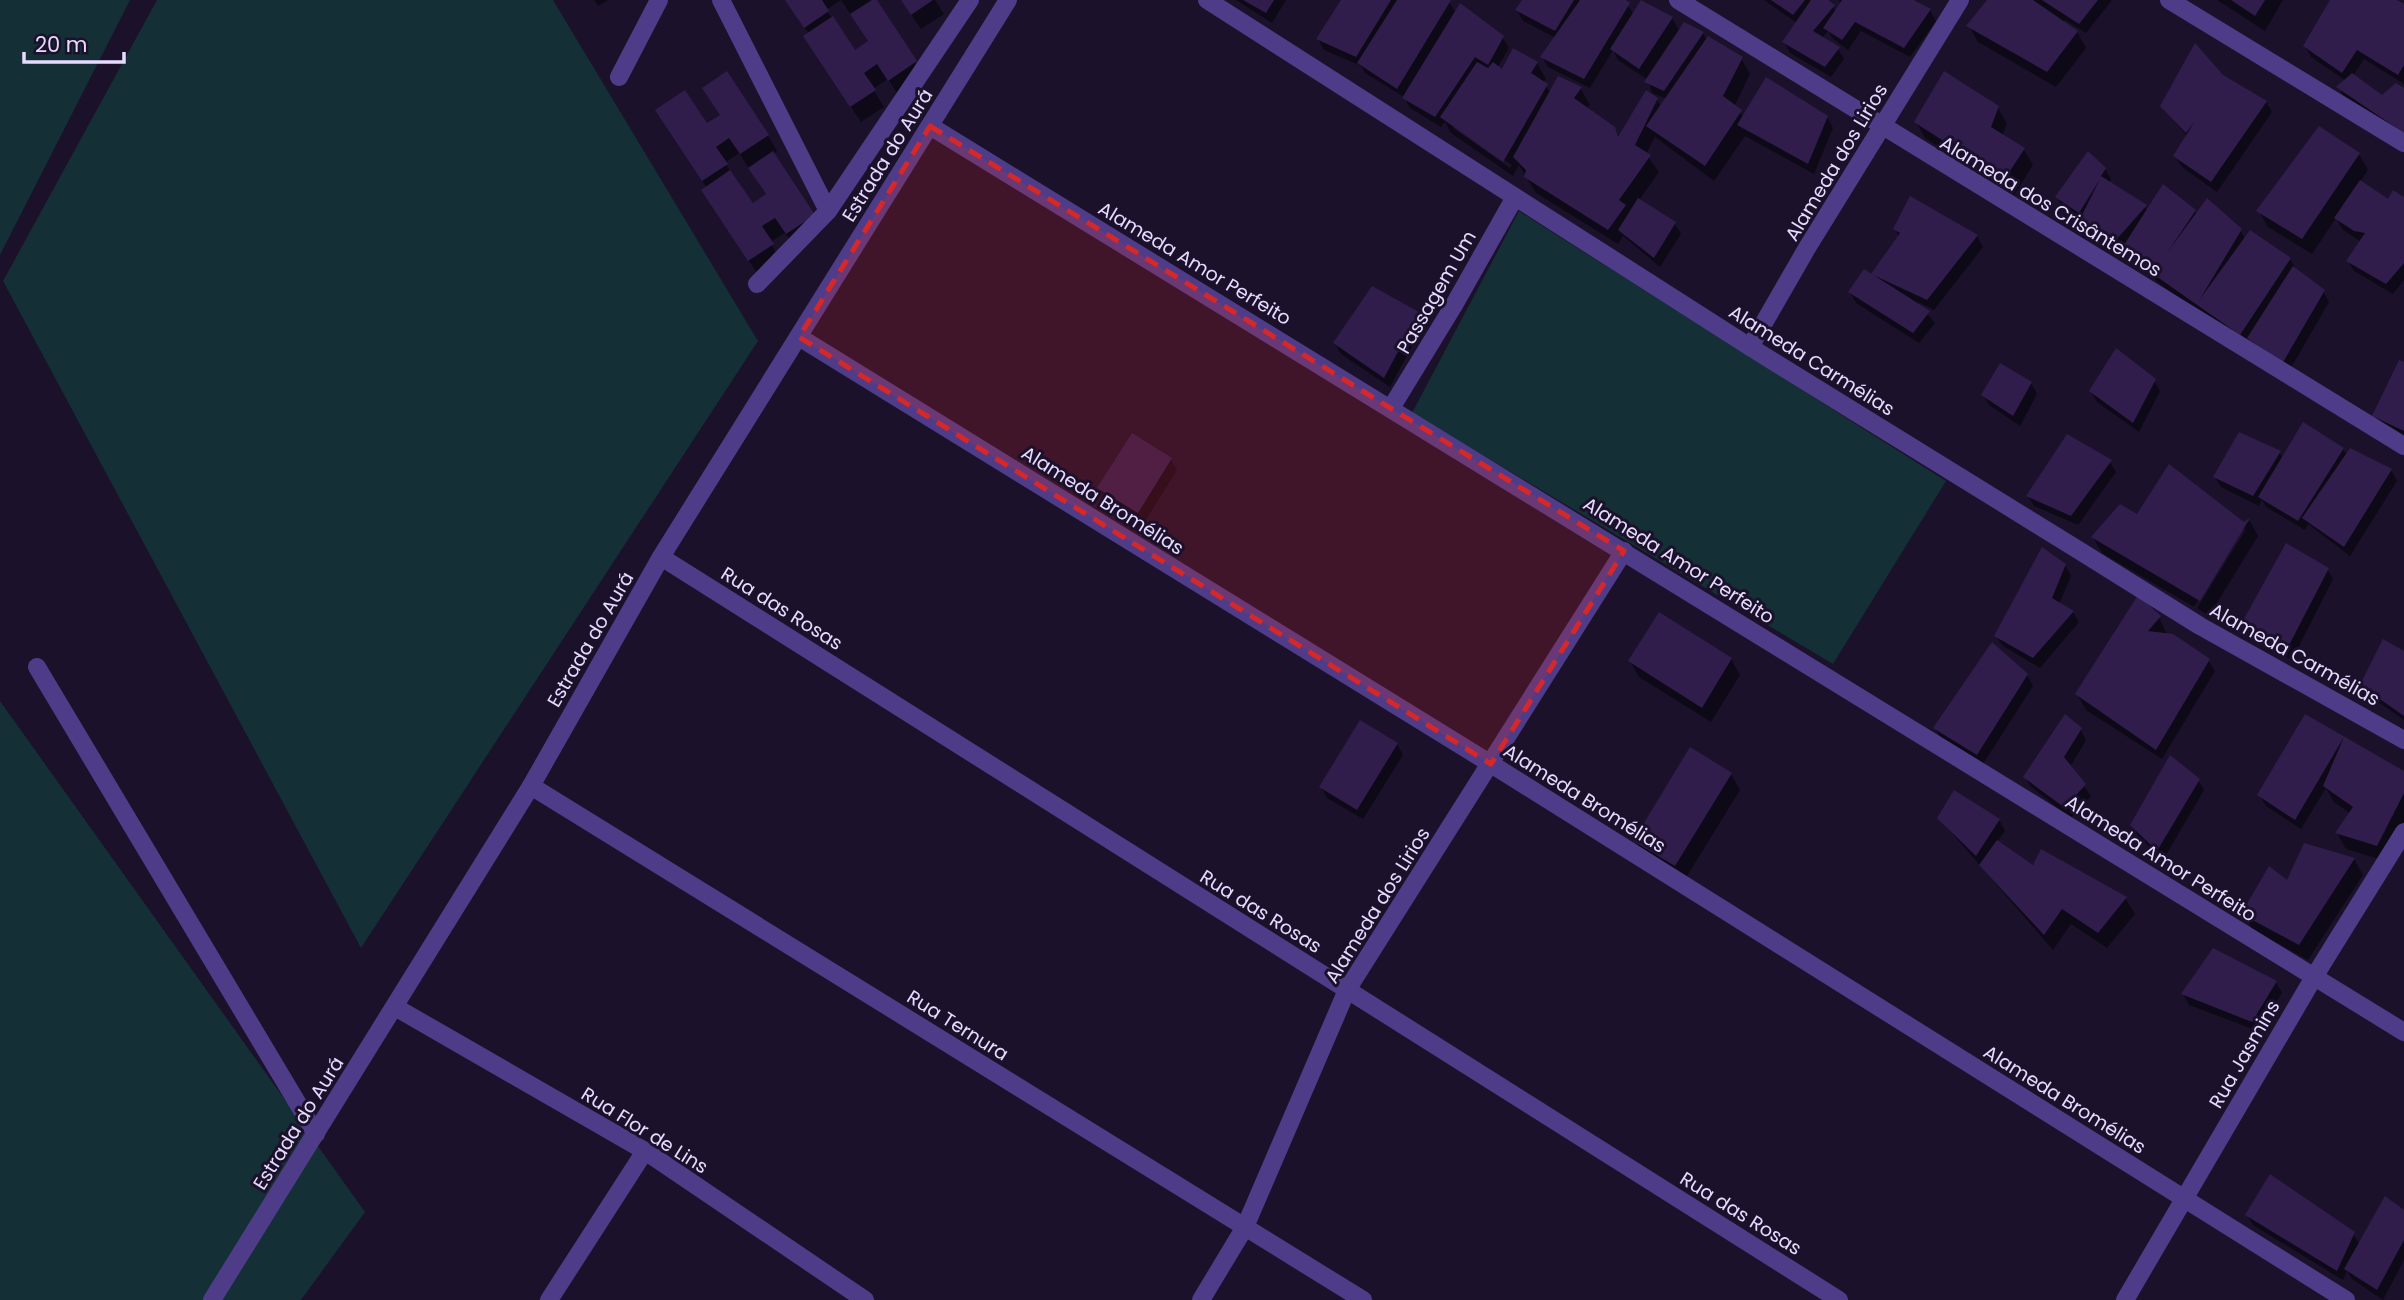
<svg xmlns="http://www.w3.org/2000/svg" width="2404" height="1300" viewBox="0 0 2404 1300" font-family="Poppins,sans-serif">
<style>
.green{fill:#142f35}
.shadow{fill:#0007;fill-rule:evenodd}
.building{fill:#301d4c}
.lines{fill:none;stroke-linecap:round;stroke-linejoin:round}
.minor{stroke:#4f3c89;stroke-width:18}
.marked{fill:#d62828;fill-opacity:0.2;stroke:#d62828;stroke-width:5;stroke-dasharray:14 9;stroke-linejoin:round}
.labels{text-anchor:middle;stroke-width:6;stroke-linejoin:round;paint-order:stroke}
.street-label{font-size:19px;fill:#e6dbff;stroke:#1b112b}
</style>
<rect width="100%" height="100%" fill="#1b112b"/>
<g class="green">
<polygon points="0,0 130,0 0,255"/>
<polygon points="157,0 553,0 758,341 361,948 3,281"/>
<polygon points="1519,211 1946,481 1833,664 1412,413"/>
<polygon points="0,701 365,1212 301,1300 0,1300"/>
</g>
<g class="shadow">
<polygon points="594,0 608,0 598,6"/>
<polygon points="786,0 841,0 826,10 855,52 869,42 841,0 876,0 925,78 898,95 888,79 873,89 884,107 861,122 815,52 809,34"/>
<polygon points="901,0 935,0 944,14 921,29"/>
<polygon points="1236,0 1286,0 1272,23"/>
<path d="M1344 0H1448L1456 13 1502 37 1509 48 1497 68 1502 72 1537 63 1546 79 1543 83 1551 93 1581 89 1590 105 1586 109 1614 128 1620 139 1657 99 1661 107 1667 99 1652 93 1648 80 1618 60 1613 50 1590 88 1548 67 1542 57 1556 38 1523 21 1517 10 1524 0H1623L1634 14 1643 1 1672 18 1680 32 1703 33 1707 41 1741 58 1750 74 1734 107 1744 117H1827L1833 128 1814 174 1745 136 1714 181 1655 137 1646 154 1659 172 1639 200 1675 224 1681 234 1660 267 1623 236 1618 244 1536 193 1519 165 1513 176 1451 133 1445 122 1441 127 1410 108 1404 97 1365 73 1361 66 1324 50 1318 39ZM1453 124 1512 165 1510 168 1453 128Z"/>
<polygon points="1764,0 1824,0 1837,11 1841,4 1839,0 1915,2 1919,0 1916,3 1930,10 1936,21 1910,57 1861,31 1848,50 1832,38 1828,31 1822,38 1838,49 1844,59 1831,77 1790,53 1784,42 1797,23"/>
<polygon points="1989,0 2112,0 2086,33 2065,20 2063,23 2077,32 2086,48 2056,87 1978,42 1969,26"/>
<polygon points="2217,0 2283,0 2265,31"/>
<polygon points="2332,0 2396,0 2404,6 2404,84 2364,59 2353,76 2382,97 2404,90 2404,138 2344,97 2339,87 2346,81 2311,57 2305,46"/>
<polygon points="2221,76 2266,102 2272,112 2217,192 2182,167 2175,156 2187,136 2162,106"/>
<polygon points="1998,108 2007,124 2002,136 2024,150 2033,165 2014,195 1925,138 1916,122"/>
<path d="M666 126H706L768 136 777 151 773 154 822 231 796 249 785 233 770 242 781 261 759 276 712 206 707 188ZM739 153 767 196 752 206 725 163Z"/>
<polygon points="2359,154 2368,170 2360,182 2388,201 2404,199 2404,280 2393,294 2354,271 2348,261 2361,242 2342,229 2336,218 2312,254 2268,227 2259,211"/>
<polygon points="2105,169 2111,179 2109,183 2148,210 2194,211 2197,215 2240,230 2245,239 2290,259 2296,269 2323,291 2329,302 2288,373 2256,349 2250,339 2247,345 2160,284 2130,258 2124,248 2084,238 2078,227 2082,220 2063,208 2057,197"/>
<polygon points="1895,229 1977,236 1983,247 1934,310 1916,301 1935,323 1919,343 1856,303 1850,292 1871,276 1899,237"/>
<polygon points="1418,314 1424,324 1390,387 1341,354 1335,344"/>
<polygon points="2404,364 2404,438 2380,427 2374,416"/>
<polygon points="2154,380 2160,391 2139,432 2097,402 2091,391"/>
<polygon points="2031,383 2037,394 2020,426 1989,405 1983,395"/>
<polygon points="1133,436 1171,460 1177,470 1144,523 1105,499 1099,488"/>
<polygon points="2343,449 2347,456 2391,470 2397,481 2350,556 2308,524 2305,530 2266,507 2262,500 2259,506 2221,487 2215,477 2279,452 2283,458"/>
<polygon points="2110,462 2116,472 2078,525 2034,506 2028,496"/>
<polygon points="2137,516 2244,524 2250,521 2258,536 2209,616 2197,608 2246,529 2242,529 2194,607 2102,553 2093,537"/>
<polygon points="2065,565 2071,576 2059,604 2073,612 2079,622 2040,668 2003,646 1996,636"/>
<polygon points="2327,569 2333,579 2292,660 2248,636 2242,626"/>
<polygon points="2159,617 2167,635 2208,660 2215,671 2162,759 2086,710 2077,694"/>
<polygon points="2404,653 2404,720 2368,695 2362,685"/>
<polygon points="1731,659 1740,675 1711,722 1639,677 1630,661"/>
<polygon points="2027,675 2033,686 1983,764 1941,739 1935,728"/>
<polygon points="2305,716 2404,773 2404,825 2386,861 2346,849 2337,833 2351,814 2334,802 2326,788 2301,829 2266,806 2259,795"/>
<polygon points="2080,729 2086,740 2070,767 2091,796 2071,818 2031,787 2025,777"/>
<polygon points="1397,744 1403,755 1363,819 1327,798 1321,787"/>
<polygon points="1731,774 1740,790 1684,881 1644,857 1635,841"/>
<polygon points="2198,780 2204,790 2163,860 2138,836 2132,825"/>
<polygon points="1939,818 1999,820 2005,831 1997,842 2034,869 2041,851 2126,899 2135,914 2107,948 2071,924 2053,950"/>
<polygon points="2354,859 2363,875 2308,960 2253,930 2243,914 2287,882"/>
<polygon points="2276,982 2282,993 2258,1031 2189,1005 2183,994"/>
<polygon points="2404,1212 2404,1260 2383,1300 2352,1279 2347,1271 2343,1280 2253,1225 2247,1215 2353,1234 2360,1245"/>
</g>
<g class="building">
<polygon points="785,0 822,0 829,11 804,28"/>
<polygon points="872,0 877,0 917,61 888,81 877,64 864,73 876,90 850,107 803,36 833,16 855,50 868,41 850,14"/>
<polygon points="901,0 933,0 911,15"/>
<polygon points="1243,0 1274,0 1266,13"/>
<polygon points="1341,0 1391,0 1356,57 1316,39"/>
<polygon points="1397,0 1451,0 1397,89 1357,63"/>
<polygon points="1522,0 1574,0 1555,31 1515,10"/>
<polygon points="1580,0 1626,0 1630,3 1584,79 1540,57"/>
<polygon points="1641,0 1673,17 1639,69 1610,49"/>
<polygon points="1771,0 1805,0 1793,15"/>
<polygon points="1811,0 1828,0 1835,5 1813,31 1840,47 1825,67 1782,42"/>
<polygon points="1842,0 1914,0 1931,9 1904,48 1855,22 1842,40 1823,28"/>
<polygon points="1987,0 2033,0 2078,31 2047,72 1966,26"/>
<polygon points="2042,0 2098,0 2079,24"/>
<polygon points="2231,0 2265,0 2255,16"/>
<polygon points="2330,0 2397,0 2404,4 2404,65 2398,75 2357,50 2342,73 2303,46"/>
<polygon points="1460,3 1504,36 1488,65 1475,57 1435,117 1402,98"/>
<polygon points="1684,22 1704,32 1664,91 1644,82"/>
<polygon points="1708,36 1743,57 1723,96 1742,110 1705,166 1646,126"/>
<polygon points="2195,43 2223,75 2267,101 2211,182 2173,156 2195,121 2186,133 2160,106"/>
<polygon points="1513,48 1538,62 1531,73 1548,84 1503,162 1440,117 1477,62 1488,68 1493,62 1502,69"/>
<polygon points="727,71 769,135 740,154 729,138 716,147 728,164 702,181 655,110 685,90 707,123 720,115 702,88"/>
<polygon points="1944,71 1999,106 1991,127 2025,148 2004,180 1914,122"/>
<polygon points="2352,73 2382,95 2396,83 2404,88 2404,133 2336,87"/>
<polygon points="1558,76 1582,87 1574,98 1615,127 1618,137 1646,90 1658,98 1635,145 1651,155 1619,200 1626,205 1608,230 1524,177 1526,170 1513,157"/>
<polygon points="1766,77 1828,116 1808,164 1737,125"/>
<polygon points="2319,126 2360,153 2302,239 2256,211"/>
<polygon points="773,151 815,215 786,234 775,218 762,226 774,244 748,261 701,190 730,170 753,203 766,194 748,168"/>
<polygon points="2088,151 2106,168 2101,176 2147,205 2116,240 2076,227 2100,179 2079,213 2055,197"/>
<polygon points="2360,180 2388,199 2393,190 2404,197 2404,263 2386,284 2346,261 2365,233 2354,231 2334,218"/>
<polygon points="2163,184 2196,210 2167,253 2207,198 2242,229 2200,299 2250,230 2291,258 2240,335 2153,274 2122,248"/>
<polygon points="1910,196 1978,235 1927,300 1871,274 1900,233 1893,229"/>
<polygon points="1638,198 1676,222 1654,258 1618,230"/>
<polygon points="2293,266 2325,290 2282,364 2247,338"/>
<polygon points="1864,269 1930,311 1913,333 1848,292"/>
<polygon points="1372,286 1419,312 1384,378 1333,343"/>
<polygon points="2116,348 2156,379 2133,423 2089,391"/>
<polygon points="2399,360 2404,362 2404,431 2372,416"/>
<polygon points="2000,363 2032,382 2013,416 1981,395"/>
<polygon points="2303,422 2344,448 2298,521 2258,497"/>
<polygon points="2239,432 2281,451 2253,496 2213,477"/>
<polygon points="1132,433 1172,458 1138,513 1097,488"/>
<polygon points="2067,434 2112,460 2071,516 2026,496"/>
<polygon points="2350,448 2392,469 2344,547 2302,518"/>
<polygon points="2169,464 2244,522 2250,518 2200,601 2091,537 2120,504 2137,514"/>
<polygon points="2286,543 2329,568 2286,651 2240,626"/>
<polygon points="2042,547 2066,564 2052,598 2074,611 2033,658 1994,636"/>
<polygon points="2138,595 2161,616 2148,631 2173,634 2210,659 2156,750 2075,694"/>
<polygon points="1659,612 1732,658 1702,708 1628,661"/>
<polygon points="2383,639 2404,651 2404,716 2360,685"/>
<polygon points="1992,642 2028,674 1977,755 1933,728"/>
<polygon points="2065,714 2082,728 2064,757 2086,784 2065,808 2023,777"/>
<polygon points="2305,714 2404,771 2404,793 2377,846 2335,833 2353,807 2323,786 2344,737 2295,820 2257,795"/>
<polygon points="1360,720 1398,743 1357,810 1319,787"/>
<polygon points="1690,747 1732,773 1675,866 1633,841"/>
<polygon points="2170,755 2200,779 2157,851 2130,825"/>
<polygon points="1954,790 2000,819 1976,856 1937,818"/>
<polygon points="1997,840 2033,865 2041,849 2127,897 2098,933 2062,909 2044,935 1979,865"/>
<polygon points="2304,843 2355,858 2299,945 2241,914 2269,866 2287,880"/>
<polygon points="2213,948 2277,981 2252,1022 2181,994"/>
<polygon points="2270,1174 2355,1232 2337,1271 2245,1215"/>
<polygon points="2385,1196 2404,1210 2404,1240 2377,1290 2344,1269"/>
</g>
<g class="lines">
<g class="minor">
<polyline points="721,0 828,211"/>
<polyline points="1207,0 1750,347 2080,551 2200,626 2404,740"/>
<polyline points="1678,0 2404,446"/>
<polyline points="2169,0 2404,143"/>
<polyline points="619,77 659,0"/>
<polyline points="930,126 2404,1032"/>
<polyline points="757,284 828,211 970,0"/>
<polyline points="799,337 1491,764 2346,1300"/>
<polyline points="1750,347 1807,248 1960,0"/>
<polyline points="1391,408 1454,305 1515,197"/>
<polyline points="661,557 1839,1300"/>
<polyline points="37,667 316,1134"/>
<polyline points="531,786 1363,1300"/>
<polyline points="395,1007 645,1151 865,1300"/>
<polyline points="212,1300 531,786 661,557 1008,0"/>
<polyline points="549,1300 645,1151"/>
<polyline points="1201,1300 1245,1227 1347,990 1624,551"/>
<polyline points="2125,1300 2314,977 2404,832"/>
</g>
</g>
<path class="marked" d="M930 126 1624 551 1491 764 799 337Z"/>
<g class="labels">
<g class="street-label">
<text transform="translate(887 155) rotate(-58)" y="7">Estrada do Aurá</text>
<text transform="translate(1836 162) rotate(-59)" y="7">Alameda dos Lirios</text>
<text transform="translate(2051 206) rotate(31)" y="7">Alameda dos Crisântemos</text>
<text transform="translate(1195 263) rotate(31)" y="7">Alameda Amor Perfeito</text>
<text transform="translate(1436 292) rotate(-60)" y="7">Passagem Um</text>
<text transform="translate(1812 360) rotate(32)" y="7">Alameda Carmélias</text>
<text transform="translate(1103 500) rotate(32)" y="7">Alameda Bromélias</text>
<text transform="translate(1679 560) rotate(32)" y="7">Alameda Amor Perfeito</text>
<text transform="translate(782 608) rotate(32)" y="7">Rua das Rosas</text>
<text transform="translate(590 639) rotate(-60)" y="7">Estrada do Aurá</text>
<text transform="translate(2295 654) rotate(29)" y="7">Alameda Carmélias</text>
<text transform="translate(1585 798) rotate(32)" y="7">Alameda Bromélias</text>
<text transform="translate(2161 858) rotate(32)" y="7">Alameda Amor Perfeito</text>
<text transform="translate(1377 905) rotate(-58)" y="7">Alameda dos Lirios</text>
<text transform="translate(1261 911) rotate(32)" y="7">Rua das Rosas</text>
<text transform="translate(958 1025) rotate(32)" y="7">Rua Ternura</text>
<text transform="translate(2244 1054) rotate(-60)" y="7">Rua Jasmins</text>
<text transform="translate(2065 1099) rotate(32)" y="7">Alameda Bromélias</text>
<text transform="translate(298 1123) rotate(-58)" y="7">Estrada do Aurá</text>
<text transform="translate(645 1130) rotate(32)" y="7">Rua Flor de Lins</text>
<text transform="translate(1741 1213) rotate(32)" y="7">Rua das Rosas</text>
</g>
</g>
<path d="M24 52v10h100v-10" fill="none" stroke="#e6dbff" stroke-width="3.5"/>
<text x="35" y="52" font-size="21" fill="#e6dbff" stroke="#1b112b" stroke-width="5" paint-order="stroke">20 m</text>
</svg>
